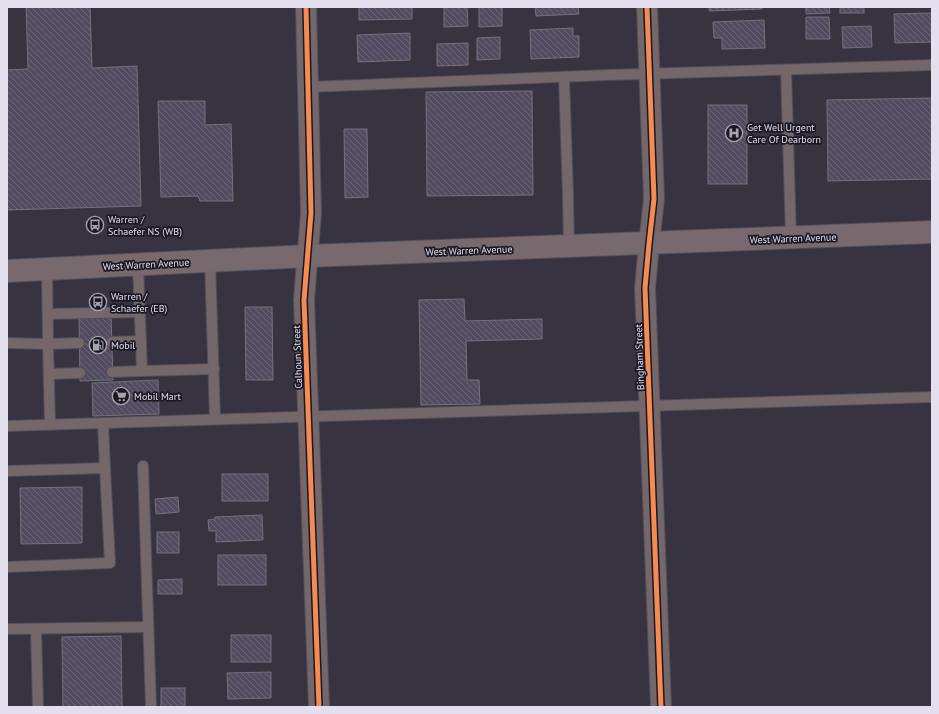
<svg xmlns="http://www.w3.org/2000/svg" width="939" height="714" viewBox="0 0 939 714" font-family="'PT Sans',sans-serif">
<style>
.building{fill:url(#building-back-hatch);stroke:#74717c}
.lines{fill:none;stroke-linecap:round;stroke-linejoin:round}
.lane-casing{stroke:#534f5b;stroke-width:12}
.street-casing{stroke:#534f5b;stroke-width:22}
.secondary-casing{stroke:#534f5b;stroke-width:24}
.lane{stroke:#73676a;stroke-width:10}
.street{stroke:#73676a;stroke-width:20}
.secondary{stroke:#77696d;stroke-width:22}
.cycleway-casing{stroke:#1b1823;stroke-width:8}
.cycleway{stroke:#f68b52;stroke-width:5}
.labels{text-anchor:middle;stroke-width:3.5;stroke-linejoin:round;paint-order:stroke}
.poi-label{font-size:10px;fill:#e3dfef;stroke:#1b1823;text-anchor:start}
.street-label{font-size:10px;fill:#e3dfef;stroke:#1b1823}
</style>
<defs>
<pattern id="building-back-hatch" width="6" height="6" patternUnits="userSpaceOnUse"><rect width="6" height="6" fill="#524c60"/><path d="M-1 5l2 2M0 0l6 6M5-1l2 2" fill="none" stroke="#6b6577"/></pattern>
</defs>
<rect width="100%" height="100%" fill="#373340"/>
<g class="building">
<polygon points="26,7 90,7 92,68 137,66 141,206 7,210 7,70 28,69"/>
<polygon points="359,7 412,7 412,19 359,20"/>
<polygon points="444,7 467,7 468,26 444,27"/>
<polygon points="479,7 502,7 502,26 479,27"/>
<polygon points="535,7 578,7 579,14 536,16"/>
<polygon points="709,7 762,7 762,9 709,11"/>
<polygon points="806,7 829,7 830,13 806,14"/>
<rect x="840" y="7" width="24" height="6"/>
<polygon points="932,13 932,42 895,43 894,14"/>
<polygon points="806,17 829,17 830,39 806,39"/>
<polygon points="764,20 765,48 722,49 722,38 714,38 713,22"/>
<polygon points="871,26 872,47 843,48 842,27"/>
<polygon points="573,28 573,36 579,36 579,57 531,59 530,30"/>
<polygon points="410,33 410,60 358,62 357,35"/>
<polygon points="500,37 500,59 477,60 477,38"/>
<polygon points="468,43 468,65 437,66 437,44"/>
<polygon points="532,91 533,195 427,196 426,92"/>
<polygon points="932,98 932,179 828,181 827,100"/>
<polygon points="158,101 205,101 205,125 231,124 233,201 200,201 198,196 161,197"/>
<rect x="708" y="105" width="39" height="79"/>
<polygon points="344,129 367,129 368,197 345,198"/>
<polygon points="464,299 465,321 542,319 542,339 466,341 467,380 479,380 480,404 421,405 419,300"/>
<polygon points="245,307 272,307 273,380 246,380"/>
<polygon points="111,314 113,380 80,381 79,316"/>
<polygon points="158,380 159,414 93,416 92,383"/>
<rect x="222" y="474" width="46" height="27"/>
<polygon points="82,487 82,543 21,544 20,488"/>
<polygon points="178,497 179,512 156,514 155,499"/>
<polygon points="262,515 263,540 216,542 216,531 209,531 208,520 215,519 215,517"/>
<rect x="157" y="532" width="22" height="21"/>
<rect x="218" y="555" width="48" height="30"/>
<polygon points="182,579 182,594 158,594 158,580"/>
<rect x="231" y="635" width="40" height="27"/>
<polygon points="121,636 122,707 63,707 62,637"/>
<polygon points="271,672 271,698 228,699 227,673"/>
<rect x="161" y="688" width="24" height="19"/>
</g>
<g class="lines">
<defs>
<g id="lane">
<polyline points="786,70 791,238"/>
<polyline points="564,77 568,196 569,247"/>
<polyline points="308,87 608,75 932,65"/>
<polyline points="210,261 215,419"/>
<polyline points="48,314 140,312"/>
<polyline points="112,342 141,341"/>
<polyline points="7,343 48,344 47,269"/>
<polyline points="142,371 214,369"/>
<polyline points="112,372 142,371 138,264"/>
<polyline points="49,374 80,373"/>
<polyline points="103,423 105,468"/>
<polyline points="50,424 48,344 79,343"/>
<polyline points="7,426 932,397"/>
<polyline points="143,466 151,707"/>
<polyline points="7,471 105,468 110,563 7,567"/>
<polyline points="7,629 148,627"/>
<polyline points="36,629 38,707"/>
</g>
<g id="street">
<polyline points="306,7 311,213 304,300 319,707"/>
<polyline points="647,7 654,199 649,244 645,288 661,707"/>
</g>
<polyline id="secondary" points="7,271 308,256 932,232"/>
</defs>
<use href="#lane" class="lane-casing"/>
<use href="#street" class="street-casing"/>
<use href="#secondary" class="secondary-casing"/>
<use href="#lane" class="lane"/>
<use href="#street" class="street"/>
<use href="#secondary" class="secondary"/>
<defs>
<g id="cycleway">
<polyline points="306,7 311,213 304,300 319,707"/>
<polyline points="647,7 654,199 649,244 645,288 661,707"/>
</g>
</defs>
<use href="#cycleway" class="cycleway-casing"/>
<use href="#cycleway" class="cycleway"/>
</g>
<defs>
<symbol id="hospital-ring" viewBox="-11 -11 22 22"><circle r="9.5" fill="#1b1823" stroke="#a7a3b2" stroke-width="1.5"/><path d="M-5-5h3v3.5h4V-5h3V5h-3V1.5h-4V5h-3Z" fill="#a7a3b2"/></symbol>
<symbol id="bus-ring" viewBox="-11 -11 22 22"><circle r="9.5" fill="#1b1823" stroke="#a7a3b2" stroke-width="1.5"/><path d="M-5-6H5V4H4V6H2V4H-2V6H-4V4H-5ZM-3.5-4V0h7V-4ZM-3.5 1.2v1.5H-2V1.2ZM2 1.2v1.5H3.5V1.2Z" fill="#a7a3b2"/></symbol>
<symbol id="fuel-ring" viewBox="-11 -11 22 22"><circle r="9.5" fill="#1b1823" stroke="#a7a3b2" stroke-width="1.5"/><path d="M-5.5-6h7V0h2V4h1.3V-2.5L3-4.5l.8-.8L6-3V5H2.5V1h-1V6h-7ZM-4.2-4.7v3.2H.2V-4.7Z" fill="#a7a3b2"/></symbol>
<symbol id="supermarket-ring" viewBox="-11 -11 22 22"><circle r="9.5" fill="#1b1823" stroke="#a7a3b2" stroke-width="1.5"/><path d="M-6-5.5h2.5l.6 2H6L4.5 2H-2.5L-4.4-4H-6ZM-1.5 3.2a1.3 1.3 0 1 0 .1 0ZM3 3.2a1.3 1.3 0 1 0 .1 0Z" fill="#a7a3b2"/></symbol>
</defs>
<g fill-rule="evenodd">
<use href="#hospital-ring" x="724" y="123" width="20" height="20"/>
<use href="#bus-ring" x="85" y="215" width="20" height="20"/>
<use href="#bus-ring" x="88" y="292" width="20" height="20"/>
<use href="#fuel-ring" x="88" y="335" width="20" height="20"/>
<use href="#supermarket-ring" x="111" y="386" width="20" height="20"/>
</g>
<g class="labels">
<g class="poi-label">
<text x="747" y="131">Get Well Urgent<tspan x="747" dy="12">Care Of Dearborn</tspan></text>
<text x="108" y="223">Warren /<tspan x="108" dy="12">Schaefer NS (WB)</tspan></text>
<text x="111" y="300">Warren /<tspan x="111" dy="12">Schaefer (EB)</tspan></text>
<text x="111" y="349">Mobil</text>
<text x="134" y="400">Mobil Mart</text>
</g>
<g class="street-label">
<text transform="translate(793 238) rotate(-2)" y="4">West Warren Avenue</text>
<text transform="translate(469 250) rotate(-2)" y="4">West Warren Avenue</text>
<text transform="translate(146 264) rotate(-3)" y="4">West Warren Avenue</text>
<text transform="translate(297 357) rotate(-92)" y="4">Calhoun Street</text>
<text transform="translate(639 357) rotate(-92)" y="4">Bingham Street</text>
</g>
</g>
<rect width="939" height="714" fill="none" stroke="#e3dfef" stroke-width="16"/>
</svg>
